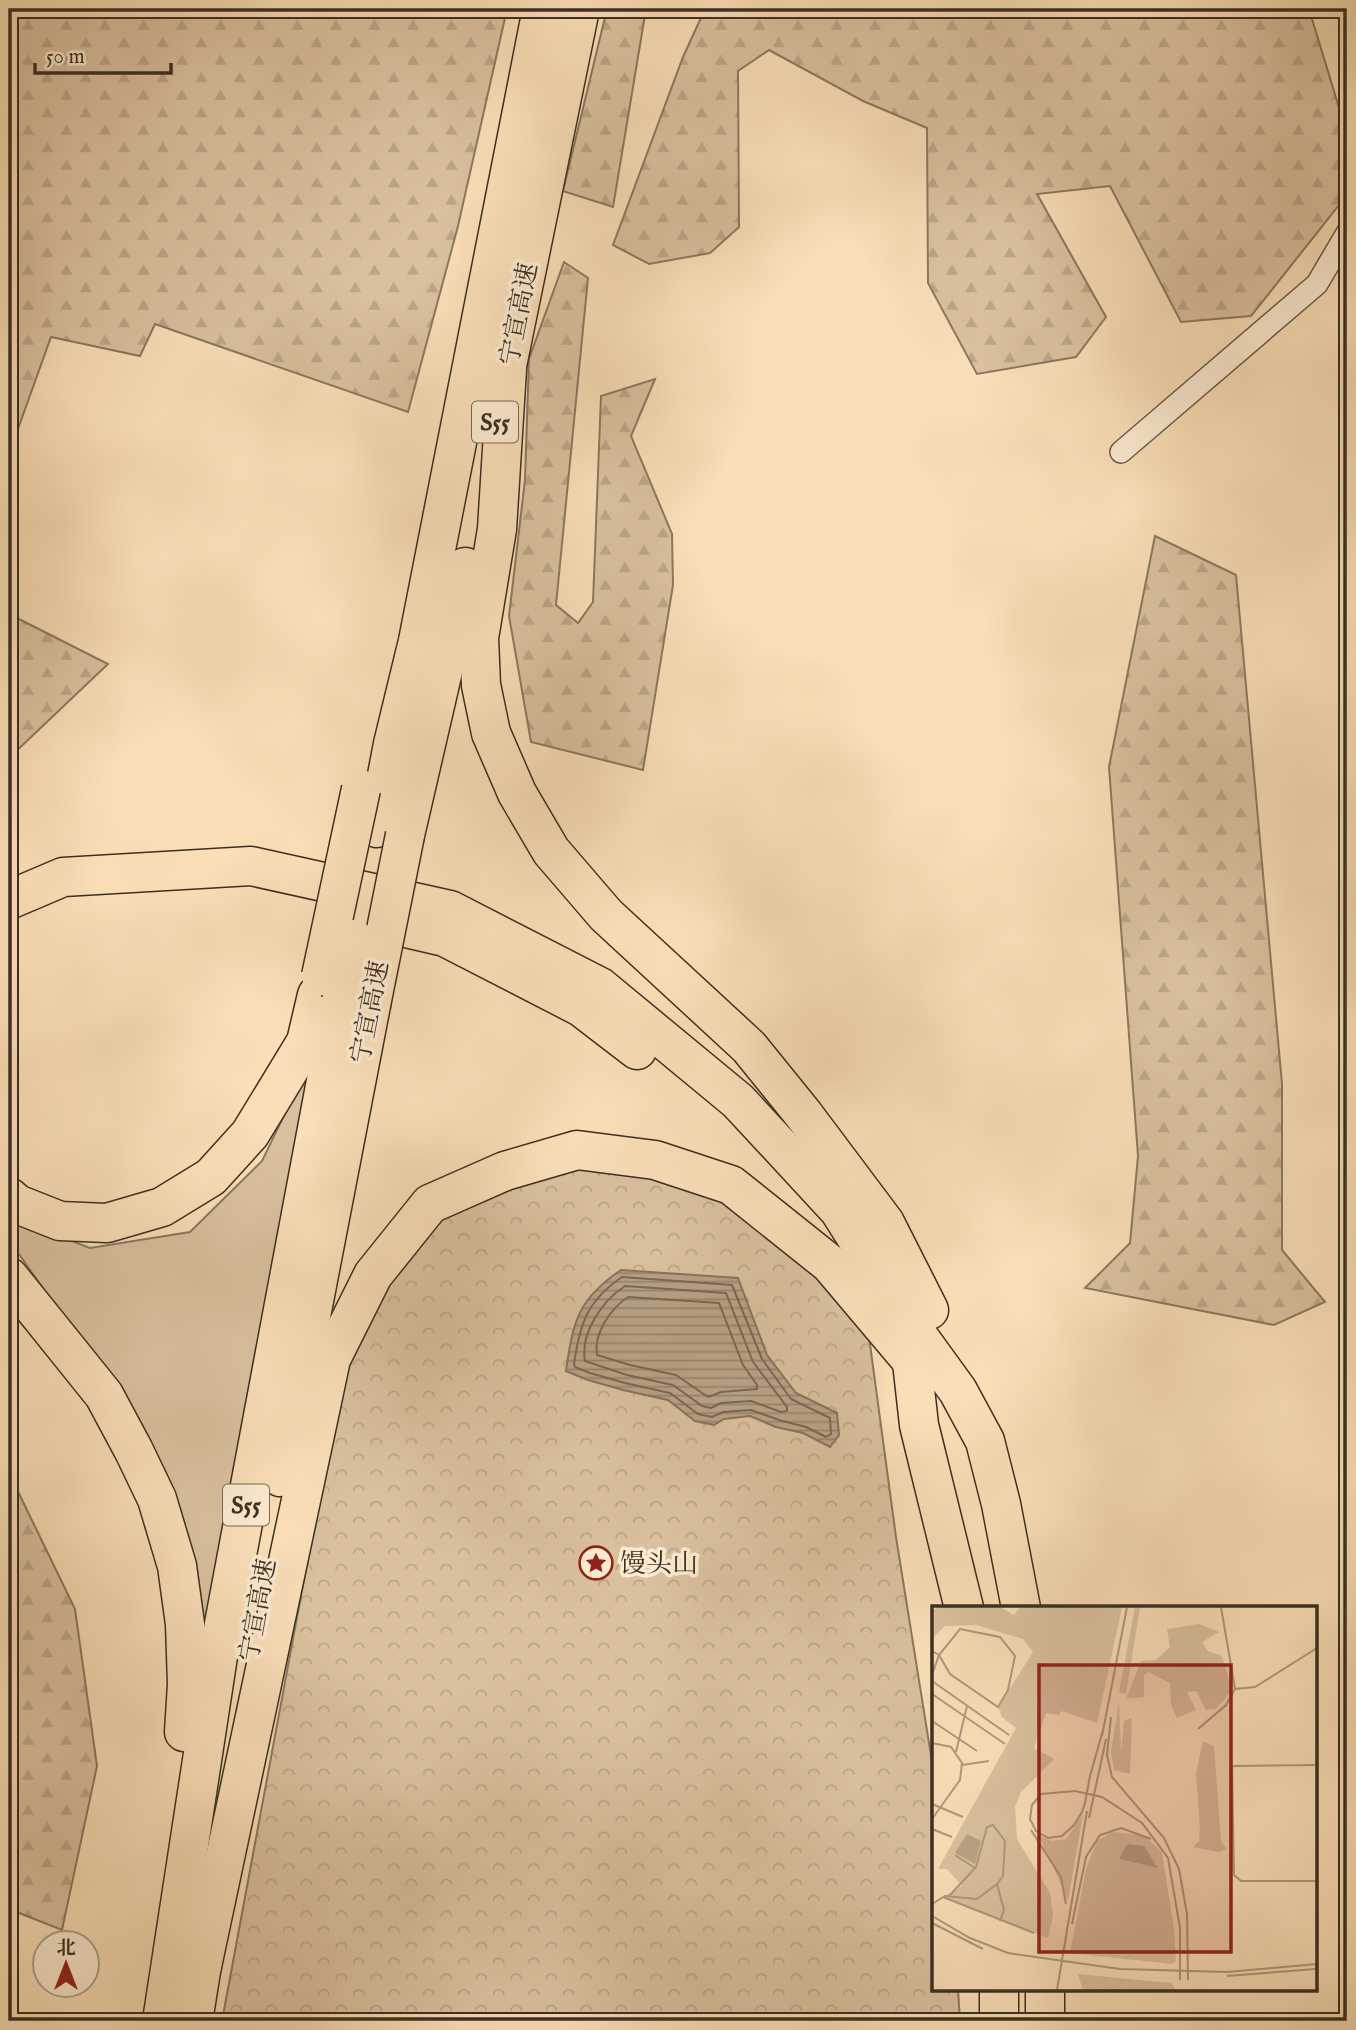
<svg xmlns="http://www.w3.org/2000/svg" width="1356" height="2030" viewBox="0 0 1356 2030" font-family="'IM FELL English','Noto Serif SC',serif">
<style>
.green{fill:#dac09e;stroke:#8a7860;stroke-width:2}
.forest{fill:url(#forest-firs);stroke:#8a7860;stroke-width:2}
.park{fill:url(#park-crowns);stroke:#8a7860;stroke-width:2}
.water{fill:url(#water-rules);stroke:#87745e;stroke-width:2}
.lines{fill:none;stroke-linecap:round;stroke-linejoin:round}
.shore{stroke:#7a6854;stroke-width:2}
.street-casing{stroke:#6b5b48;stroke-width:24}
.highway-casing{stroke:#3b2f23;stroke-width:41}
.street{stroke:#fcead0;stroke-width:21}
.highway{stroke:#fadeb7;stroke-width:38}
.highway-bridge-casing{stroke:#3b2f23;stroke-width:41;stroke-linecap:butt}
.highway-bridge{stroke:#fadeb7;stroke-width:38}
.labels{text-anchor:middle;stroke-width:7;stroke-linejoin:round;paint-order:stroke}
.shield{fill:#fcead0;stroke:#756757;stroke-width:2}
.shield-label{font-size:24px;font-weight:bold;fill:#3b2f23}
.street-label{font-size:26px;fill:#3b2f23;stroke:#fcead0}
.poi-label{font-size:26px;fill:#3b2f23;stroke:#fcead0;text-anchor:start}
.inset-road{fill:none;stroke:#ae987c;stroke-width:2}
.view{fill:#8f2418;fill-opacity:0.15;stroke:#8f2418;stroke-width:3.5}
.inset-edge{fill:none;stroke:#3b2f23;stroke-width:3.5}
</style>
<defs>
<pattern id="forest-firs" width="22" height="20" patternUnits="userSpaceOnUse" patternTransform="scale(1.75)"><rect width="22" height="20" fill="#dac09e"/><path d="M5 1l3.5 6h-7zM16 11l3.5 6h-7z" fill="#bca588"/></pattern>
<pattern id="park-crowns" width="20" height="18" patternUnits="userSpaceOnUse" patternTransform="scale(1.75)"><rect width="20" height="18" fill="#dac09e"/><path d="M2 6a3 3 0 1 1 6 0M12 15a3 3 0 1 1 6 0" fill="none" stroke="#bca588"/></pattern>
<pattern id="water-rules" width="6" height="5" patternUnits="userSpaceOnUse" patternTransform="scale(1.75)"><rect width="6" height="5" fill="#b9a285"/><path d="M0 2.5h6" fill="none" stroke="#98846c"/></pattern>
</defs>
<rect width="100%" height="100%" fill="#fadeb7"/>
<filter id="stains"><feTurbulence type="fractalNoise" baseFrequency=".00286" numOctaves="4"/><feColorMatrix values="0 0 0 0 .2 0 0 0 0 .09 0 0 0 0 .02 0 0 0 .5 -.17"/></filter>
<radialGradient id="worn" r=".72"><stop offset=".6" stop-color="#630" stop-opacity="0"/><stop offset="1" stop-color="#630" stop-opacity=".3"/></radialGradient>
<polygon class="green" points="313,1056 205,1665 150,1440 9,1240 9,1217 90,1248 190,1232 262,1161"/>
<g class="forest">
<polygon points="9,9 507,9 458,226 408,412 155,324 140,356 51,337 9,454"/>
<polygon points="607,9 646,9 613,207 563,191"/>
<polygon points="705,9 1309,9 1347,134 1347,195 1251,316 1181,322 1110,186 1037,194 1106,317 1076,357 977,374 928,283 927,128 863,101 769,50 738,71 739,227 710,253 649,264 613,245 683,57"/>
<polygon points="564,262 588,278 556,605 578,623 593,602 601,396 655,379 631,436 672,534 673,585 643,770 531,742 509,616 525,480 529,359"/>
<polygon points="1155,536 1236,575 1282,1084 1282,1250 1325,1302 1274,1325 1085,1288 1130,1243 1138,1156 1109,767"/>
<polygon points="9,614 108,664 9,758"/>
<polygon points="9,1473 75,1609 97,1766 62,1930 9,1909"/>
</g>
<polygon class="park" points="588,1165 655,1172 740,1204 867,1322 896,1537 934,1774 934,1990 958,1990 960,2021 222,2021 330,1440 351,1357 410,1242 463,1205 516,1179"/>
<path class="water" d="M621 1270 738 1278 767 1355 796 1393 837 1413 839 1435 830 1447 803 1433 776 1427 750 1416 724 1419 714 1425 695 1421 668 1400 623 1390 588 1380 566 1371C573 1321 578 1299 621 1270Z"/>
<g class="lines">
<g class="shore">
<path d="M622 1277 732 1285 762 1359 791 1399 830 1418 831 1434 826 1437 806 1427 779 1420 751 1410 723 1412 712 1417 698 1414 670 1393 625 1383 590 1373 575 1367 574 1364C580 1323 587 1301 622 1277Z"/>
<path d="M625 1286 726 1293 753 1362 787 1407V1411L781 1412 751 1401 721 1403 711 1408 702 1406 673 1385 627 1375 585 1361C580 1333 602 1301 625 1286Z"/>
<path d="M628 1297 719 1303 743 1365 757 1385V1389L721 1392 708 1397 676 1375 630 1365 597 1355C593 1334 611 1308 628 1297Z"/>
</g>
<defs>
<polyline id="street" points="1121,452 1317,284 1347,233"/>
<g id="highway">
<polyline points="507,369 497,529 479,638 481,685 491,733 517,793 551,851 606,915 749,1047 804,1115 885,1223 929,1310"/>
<polyline points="501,395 580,9"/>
<polyline points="377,828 393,744 418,641 542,9"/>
<polyline points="405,835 457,610 465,567"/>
<polyline points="9,900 63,877 251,866 450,910 600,987 738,1101 839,1210 921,1340 958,1391 985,1441 1001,1504 1021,1608"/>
<polyline points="354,916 445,937 581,1007 637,1050"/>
<polyline points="9,1197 17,1204 60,1221 107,1223 162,1207 211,1177 250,1134 306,1042 317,995"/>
<polyline points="9,1277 104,1395 134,1451 157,1499 177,1566 185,1624 187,1684 184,1732"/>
<polyline points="900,1337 912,1362 919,1425 964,1608"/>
<polyline points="280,1477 371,1005"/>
<polyline points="202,1966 331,1359 373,1275 430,1204 505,1171 577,1150 655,1160 731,1185 830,1264 911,1360"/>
<polyline points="999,1990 999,2021"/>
<polyline points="1045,1990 1045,2021"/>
<polyline points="162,2021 218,1656 341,1001"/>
<polyline points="193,2021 206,1940"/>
</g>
</defs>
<use href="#street" class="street-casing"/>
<use href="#highway" class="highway-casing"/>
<use href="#street" class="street"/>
<use href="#highway" class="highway"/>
<defs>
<g id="highway-bridge">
<polyline points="321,976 361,789"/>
<polyline points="341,1001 354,939"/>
<polyline points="371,1005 405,835"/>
</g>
</defs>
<use href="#highway-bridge" class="highway-bridge-casing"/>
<use href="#highway-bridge" class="highway-bridge"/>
</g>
<defs>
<symbol id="sight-ring" viewBox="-11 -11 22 22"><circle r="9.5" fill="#fcead0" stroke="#8f2418" stroke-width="1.5"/><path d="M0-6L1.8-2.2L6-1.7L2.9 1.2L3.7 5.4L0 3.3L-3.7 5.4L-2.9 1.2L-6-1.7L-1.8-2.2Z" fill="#8f2418"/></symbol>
</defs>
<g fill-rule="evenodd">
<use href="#sight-ring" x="577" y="1544" width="38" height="38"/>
</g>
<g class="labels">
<g class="shield">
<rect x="472" y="401.5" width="46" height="41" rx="5"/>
<rect x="223" y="1484.5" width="46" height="41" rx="5"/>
</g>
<g class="shield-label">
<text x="495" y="430">S55</text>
<text x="246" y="1513">S55</text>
</g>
<g class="street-label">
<text transform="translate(518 314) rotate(-79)" y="9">宁宣高速</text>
<text transform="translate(369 1012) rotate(-79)" y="9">宁宣高速</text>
<text transform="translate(257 1610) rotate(-80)" y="9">宁宣高速</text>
</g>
<g class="poi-label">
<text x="620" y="1572">馒头山</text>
</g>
</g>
<g transform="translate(932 1606)">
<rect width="385" height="385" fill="#fadeb7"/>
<path d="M151 208 136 294 107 230 120 235 134 233Z" fill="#dac09e"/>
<path d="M9 1H68L82 9 88 1H190L165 117 129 105 127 109 114 107 102 142 122 153 89 186 83 201 85 233 118 287 121 309 116 332 11 291 30 280 15 263H6L84 122 70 111 66 101 101 46 91 33 44 19 13 20 0 33V4ZM203 1H208L194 88 187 86ZM267 18 287 26 270 36 276 45 290 50 300 84 284 103 274 104 264 85 255 86 264 104 245 112 239 99 238 77 216 66 212 69V91L194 93 209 55 224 54 238 41 235 23ZM187 96 189 147 192 115 200 112 198 168 182 164 179 146ZM271 135 282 140 289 235 295 243 287 246 261 241 267 235 268 222 264 167Z" fill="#dac09e"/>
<path d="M180 226 212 229 230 246 242 324 244 355 240 358 138 347 154 263 165 235ZM146 368 239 377 244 384H151Z" fill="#dac09e"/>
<path d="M35 228 49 235 43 258 23 247ZM195 238 212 240 226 262 187 253Z" fill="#b9a285"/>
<path class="inset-road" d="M289 1 303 83M0 45 7 49 18 68 66 101 76 84 83 50 68 31 28 23 7 49 0 69M0 75 77 129M0 88 73 138M179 111 175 149 180 171 232 232 247 263 255 308 256 374M0 115 45 145M266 123 294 99 303 83 323 81 385 42M171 124 158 170 153 197 150 206 142 219 130 230 116 232 104 225 98 213 100 199 109 188 143 185 170 191 210 217 236 252 248 322V374M170 130 195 1M0 137 19 141 30 157 28 174 0 213M24 146 35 100M30 159 57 155M385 159 300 160 302 269 309 275H385M0 198 31 211M157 212 174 133M0 223 20 231M99 224 129 271 134 298M23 249 43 262M65 278 72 304 68 315M11 291 102 327M0 298 13 290 45 293 65 278 71 270 73 235 61 219 55 221 44 261 17 290M0 310 38 332 76 347 188 363 295 366 385 358M0 317 51 343M140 318 154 251 168 229 189 222 219 233M295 370 384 363M125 384 155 205"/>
<path class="view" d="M107 59H299V346H107Z"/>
<rect width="385" height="385" class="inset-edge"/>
</g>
<rect width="1356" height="2030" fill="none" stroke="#fadeb7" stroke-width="35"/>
<rect x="10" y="10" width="1335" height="2009" fill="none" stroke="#3b2f23" stroke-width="3.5"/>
<rect x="18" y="18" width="1321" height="1995" fill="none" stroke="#3b2f23" stroke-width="2"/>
<g transform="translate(66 1964)"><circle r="33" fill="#fcead0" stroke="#af9f8b" stroke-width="2"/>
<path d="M0-5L12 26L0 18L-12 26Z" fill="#8f2418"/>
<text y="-10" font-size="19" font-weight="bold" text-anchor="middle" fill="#3b2f23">北</text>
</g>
<path d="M35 63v10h136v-10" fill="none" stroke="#3b2f23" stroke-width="3.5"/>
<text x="46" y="63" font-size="21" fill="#3b2f23" stroke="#fcead0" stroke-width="5" paint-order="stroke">50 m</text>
<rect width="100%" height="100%" filter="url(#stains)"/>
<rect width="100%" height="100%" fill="url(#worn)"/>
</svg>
